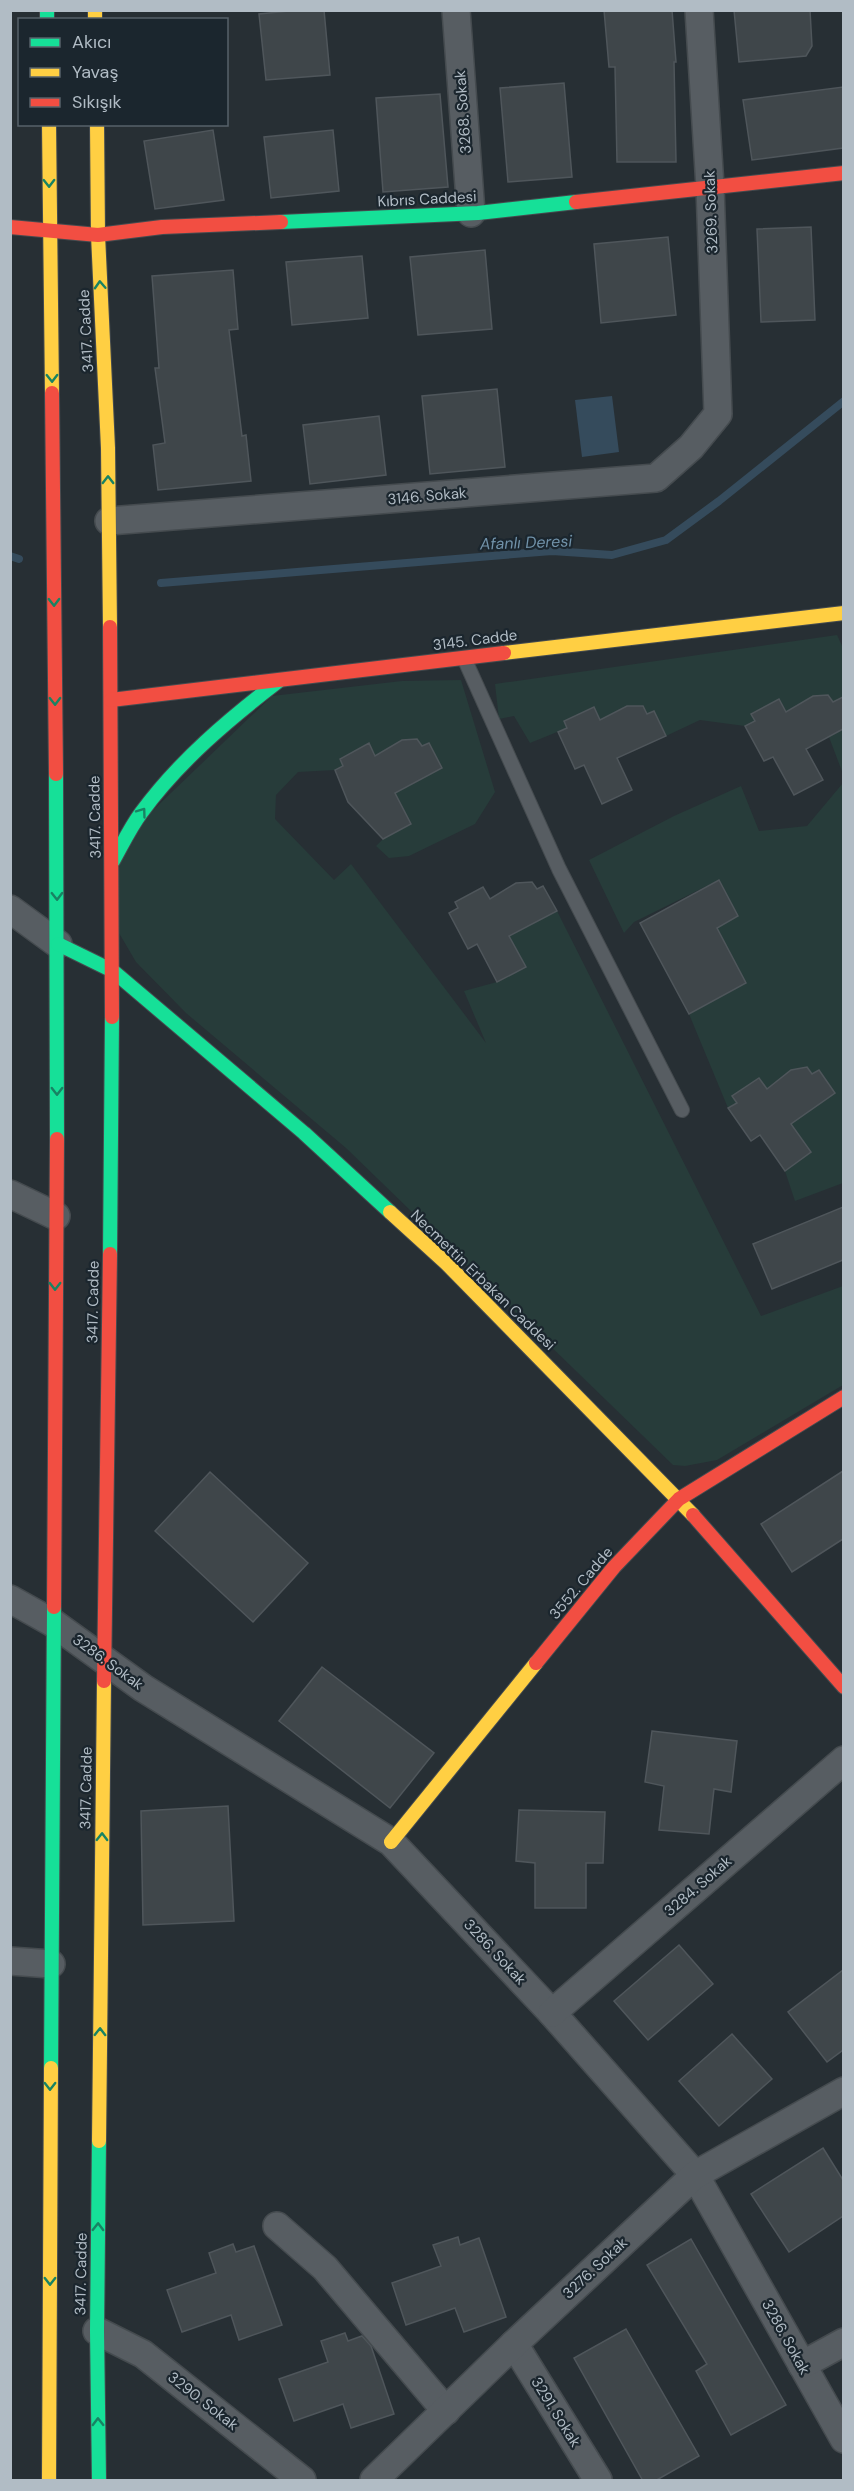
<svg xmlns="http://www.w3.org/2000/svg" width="854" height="2491" viewBox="0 0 854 2491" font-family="'DM Sans',sans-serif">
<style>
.green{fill:#273c3a}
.water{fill:#354b5c}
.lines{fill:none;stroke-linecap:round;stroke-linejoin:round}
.stream{stroke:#354b5c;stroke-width:8}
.building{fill:#3f464a;stroke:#4f565b;stroke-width:1.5}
.lane-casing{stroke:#454b4f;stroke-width:16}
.street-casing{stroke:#454b4f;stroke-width:30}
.fast-casing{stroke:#454b4f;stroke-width:16}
.slow-casing{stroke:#454b4f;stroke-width:16}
.jam-casing{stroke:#454b4f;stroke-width:16}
.lane{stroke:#575d62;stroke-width:14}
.street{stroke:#575d62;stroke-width:27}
.fast{stroke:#16e098;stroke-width:14}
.slow{stroke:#ffcf43;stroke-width:14}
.jam{stroke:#f24e42;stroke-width:14}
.oneway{stroke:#188363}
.labels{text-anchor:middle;stroke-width:4.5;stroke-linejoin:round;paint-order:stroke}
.street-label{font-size:15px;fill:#b1bcc5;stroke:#1b262e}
.water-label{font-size:16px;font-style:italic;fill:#7192a9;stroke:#1b262e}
</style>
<rect width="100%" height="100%" fill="#272f34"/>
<g class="green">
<polygon points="837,635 843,648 843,705 840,699 833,702 828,695 813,696 798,705 805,717 793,724 779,699 751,714 755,721 745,726 700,720 666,736 654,711 647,714 643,706 618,727 567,728 530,743 514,716 499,719 495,684"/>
<polygon points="461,680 495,792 475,824 409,856 389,858 376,846 383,839 411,824 395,793 442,768 429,743 422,746 417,739 402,740 388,749 382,768 369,744 340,759 343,766 335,770 298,772 276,795 275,819 334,880 351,864 486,1043 464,991 497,982 526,967 509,936 557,911 761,1316 843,1286 843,1385 717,1460 685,1466 673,1465 346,1148 186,1013 136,962 119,933 118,867 147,816 272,696 402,681"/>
<polygon points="843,729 843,774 829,737"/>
<polygon points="843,783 843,1183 795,1201 785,1171 811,1152 791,1123 835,1093 819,1070 812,1074 807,1067 775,1100 759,1078 733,1096 737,1103 728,1108 689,1014 746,983 717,928 738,916 719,880 634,922 624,933 589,860 674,816 741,786 759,831 807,826"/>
</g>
<polygon class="water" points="612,396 619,452 582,457 575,400"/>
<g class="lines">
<g class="stream">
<polyline points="10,556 19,559"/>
<polyline points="161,583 552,551 612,555 666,540 719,501 844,401"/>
</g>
</g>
<g class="building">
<polygon points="299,10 324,10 330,75 266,80 259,14"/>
<polygon points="604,10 672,10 676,62 674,62 676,162 617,162 615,67 609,67"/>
<polygon points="734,10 810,10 812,46 806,56 739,62"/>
<polygon points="564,83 572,177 508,182 500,88"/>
<polygon points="843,87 843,148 752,160 743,100"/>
<polygon points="440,94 448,187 383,192 376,98"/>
<polygon points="213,130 224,200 155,209 144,141"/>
<polygon points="333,130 339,191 271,198 264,137"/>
<polygon points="811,227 815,320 761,322 757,229"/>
<polygon points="668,237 676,315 601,323 594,244"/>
<polygon points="485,250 492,329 418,335 410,257"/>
<polygon points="362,256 368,318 292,325 286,262"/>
<polygon points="233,270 238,329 229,330 242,436 246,435 251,481 158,490 153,445 165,443 155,368 159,368 152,276"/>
<polygon points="497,389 505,467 430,474 422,396"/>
<polygon points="379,416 386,475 310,484 303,425"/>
<polygon points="828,695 833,702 843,697 843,729 806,749 823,780 794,795 773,757 764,761 745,726 755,721 751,714 779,699 786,712 813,696"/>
<polygon points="627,706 643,706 647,714 654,711 666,736 617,758 632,790 602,804 584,765 575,769 558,732 567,728 564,721 594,707 600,720"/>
<polygon points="417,739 422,746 429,743 442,768 395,793 411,824 383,839 348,802 335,770 343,766 340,759 369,743 375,756 402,740"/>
<polygon points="719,880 738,916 717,928 746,983 689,1014 640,923"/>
<polygon points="532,882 537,889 543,886 557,911 509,936 526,967 497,982 477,944 468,949 449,913 458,908 455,902 483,887 490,899 516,883"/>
<polygon points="807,1067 812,1074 819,1070 835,1093 791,1124 811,1152 785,1171 760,1135 751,1141 728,1108 737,1103 732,1096 759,1078 767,1089 791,1070"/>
<polygon points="843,1207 843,1260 772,1289 753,1244"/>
<polygon points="843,1471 843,1539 792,1572 761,1524"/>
<polygon points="210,1472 308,1563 253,1622 155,1531"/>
<polygon points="322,1667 434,1753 390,1808 279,1721"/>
<polygon points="652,1731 737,1741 731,1792 714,1789 709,1834 659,1830 664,1786 645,1782"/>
<polygon points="228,1806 234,1921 143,1925 141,1811"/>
<polygon points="519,1810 605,1812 603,1863 586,1863 586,1908 535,1908 535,1863 516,1861"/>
<polygon points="679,1945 713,1984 648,2040 614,2001"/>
<polygon points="843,1970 843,2050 827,2062 788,2012"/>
<polygon points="732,2034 772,2079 719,2126 679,2081"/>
<polygon points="823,2148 843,2180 843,2216 789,2252 751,2194"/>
<polygon points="458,2237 460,2245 479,2238 506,2317 464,2332 455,2308 406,2325 392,2283 441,2266 433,2245"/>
<polygon points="691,2239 786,2405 731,2435 696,2371 707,2364 647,2265"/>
<polygon points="233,2244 236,2252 254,2246 282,2325 239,2340 231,2315 182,2332 167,2290 216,2273 209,2253"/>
<polygon points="626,2329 699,2456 655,2481 643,2481 574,2358"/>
<polygon points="345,2333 348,2341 362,2336 371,2346 394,2414 351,2428 343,2404 294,2421 279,2379 328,2362 321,2341"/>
</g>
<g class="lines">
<defs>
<polyline id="lane" points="464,658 559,869 682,1110"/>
<g id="street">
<polyline points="456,10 471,213"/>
<polyline points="109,521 656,478 691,447 718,414 710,187 699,10"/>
<polyline points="10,909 58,944"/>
<polyline points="10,1194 56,1216"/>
<polyline points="10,1599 53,1623 143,1688 391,1842 552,2013 695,2175 844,2439"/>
<polyline points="10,1961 51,1964"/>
<polyline points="552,2013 844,1760"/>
<polyline points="277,2226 325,2268 446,2411"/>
<polyline points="97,2331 143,2354 302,2480"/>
<polyline points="514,2344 598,2480"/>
<polyline points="802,2365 844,2342"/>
<polyline points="374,2480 514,2344 695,2175 844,2091"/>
</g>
<g id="fast">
<polyline points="47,10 47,20"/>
<polyline points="281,222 478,213 576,202"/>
<polyline points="56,774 57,1139"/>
<path d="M113 861C122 845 130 828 141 813 179 761 229 719 280 680"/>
<polyline points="58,944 113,971 304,1133 390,1212"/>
<polyline points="110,1254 112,1017"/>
<polyline points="51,2068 54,1607"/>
<polyline points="99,2141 97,2331 99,2480"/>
</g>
<g id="slow">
<polyline points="95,10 95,20"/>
<polyline points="49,124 52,393"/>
<polyline points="97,124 98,235 108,448 110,627"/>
<polyline points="504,653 844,613"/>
<polyline points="390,1212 446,1263 693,1515"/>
<polyline points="391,1842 536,1663"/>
<polyline points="99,2141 104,1681"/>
<polyline points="49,2480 51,2068"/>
</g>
<g id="jam">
<polyline points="576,202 844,173"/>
<polyline points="10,227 98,235 162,227 281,222"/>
<polyline points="52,393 56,774"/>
<polyline points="110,627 112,1017"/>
<polyline points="111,700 504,653"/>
<polyline points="693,1515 844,1687"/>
<polyline points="54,1607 57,1139"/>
<polyline points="536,1663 614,1567 679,1499 844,1397"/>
<polyline points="104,1681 110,1254"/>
</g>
</defs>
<use href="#lane" class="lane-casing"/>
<use href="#street" class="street-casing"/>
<use href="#fast" class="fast-casing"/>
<use href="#slow" class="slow-casing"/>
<use href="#jam" class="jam-casing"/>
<use href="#lane" class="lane"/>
<use href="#street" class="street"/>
<use href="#fast" class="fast"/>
<use href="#slow" class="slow"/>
<use href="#jam" class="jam"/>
</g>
<defs><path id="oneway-chevron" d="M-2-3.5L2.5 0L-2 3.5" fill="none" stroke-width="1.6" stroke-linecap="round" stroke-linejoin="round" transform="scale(1.5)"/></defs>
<g class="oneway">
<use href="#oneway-chevron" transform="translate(49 183) rotate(89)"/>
<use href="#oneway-chevron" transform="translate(100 285) rotate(-93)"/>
<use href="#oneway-chevron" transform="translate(52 378) rotate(89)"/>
<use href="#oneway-chevron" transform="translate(108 480) rotate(-90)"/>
<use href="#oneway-chevron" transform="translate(54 602) rotate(89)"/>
<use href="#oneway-chevron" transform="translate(55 701) rotate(89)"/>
<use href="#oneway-chevron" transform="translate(142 812) rotate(-54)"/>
<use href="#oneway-chevron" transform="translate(57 896) rotate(89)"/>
<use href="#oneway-chevron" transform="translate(57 1091) rotate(90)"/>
<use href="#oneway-chevron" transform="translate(55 1286) rotate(90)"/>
<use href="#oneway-chevron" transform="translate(102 1837) rotate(-89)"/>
<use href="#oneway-chevron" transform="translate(100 2032) rotate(-89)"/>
<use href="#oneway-chevron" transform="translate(50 2086) rotate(90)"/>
<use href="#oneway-chevron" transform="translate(98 2227) rotate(-89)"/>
<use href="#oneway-chevron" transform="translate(50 2281) rotate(90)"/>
<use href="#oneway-chevron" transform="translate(98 2422) rotate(-91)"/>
</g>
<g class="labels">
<g class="street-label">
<text transform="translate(463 112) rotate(-94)" y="5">3268. Sokak</text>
<text transform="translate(427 199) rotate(-3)" y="5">Kıbrıs Caddesi</text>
<text transform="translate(711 212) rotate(-92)" y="5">3269. Sokak</text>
<text transform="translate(86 331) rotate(-93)" y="5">3417. Cadde</text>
<text transform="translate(427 496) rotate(-5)" y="5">3146. Sokak</text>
<text transform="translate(475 640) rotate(-7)" y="5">3145. Cadde</text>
<text transform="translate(95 817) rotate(-91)" y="5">3417. Cadde</text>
<text transform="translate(483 1280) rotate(44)" y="5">Necmettin Erbakan Caddesi</text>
<text transform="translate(93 1302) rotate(-89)" y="5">3417. Cadde</text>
<text transform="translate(581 1583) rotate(-50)" y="5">3552. Cadde</text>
<text transform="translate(108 1662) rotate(36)" y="5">3286. Sokak</text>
<text transform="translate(86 1788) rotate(-89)" y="5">3417. Cadde</text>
<text transform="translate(698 1886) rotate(-41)" y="5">3284. Sokak</text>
<text transform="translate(495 1952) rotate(47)" y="5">3286. Sokak</text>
<text transform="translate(595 2268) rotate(-43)" y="5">3276. Sokak</text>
<text transform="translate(81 2274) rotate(-89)" y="5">3417. Cadde</text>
<text transform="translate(786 2337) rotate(61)" y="5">3286. Sokak</text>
<text transform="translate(203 2401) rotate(38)" y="5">3290. Sokak</text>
<text transform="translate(556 2412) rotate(58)" y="5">3291. Sokak</text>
</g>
<g class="water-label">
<text transform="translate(526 542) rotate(-2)" y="6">Afanlı Deresi</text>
</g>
</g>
<rect width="854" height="2491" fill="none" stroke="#b1bcc5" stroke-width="24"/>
<rect x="18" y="18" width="210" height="108" fill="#1b262e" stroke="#57626a" stroke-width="1.5"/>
<rect x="30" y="38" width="30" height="9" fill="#16e098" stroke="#57626a" stroke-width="1.5"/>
<text x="72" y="48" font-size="18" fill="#b1bcc5">Akıcı</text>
<rect x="30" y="68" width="30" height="9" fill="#ffcf43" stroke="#57626a" stroke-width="1.5"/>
<text x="72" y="78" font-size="18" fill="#b1bcc5">Yavaş</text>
<rect x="30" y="98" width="30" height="9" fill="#f24e42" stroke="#57626a" stroke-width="1.5"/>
<text x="72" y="108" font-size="18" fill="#b1bcc5">Sıkışık</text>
</svg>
